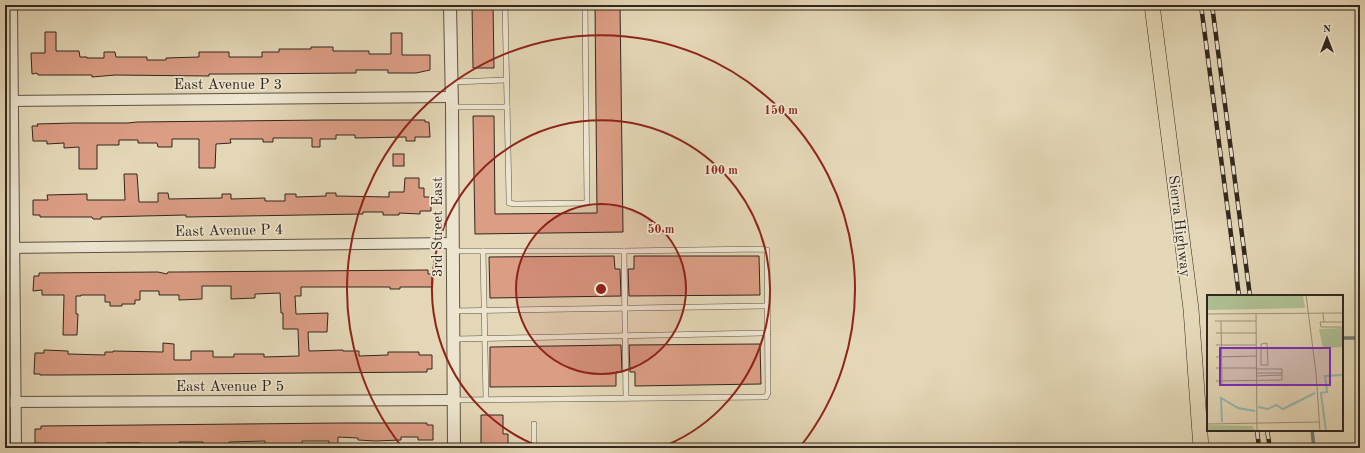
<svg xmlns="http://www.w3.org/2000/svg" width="1365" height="453" viewBox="0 0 1365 453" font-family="'Old Standard TT',serif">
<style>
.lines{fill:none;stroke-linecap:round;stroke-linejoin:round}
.stream{stroke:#6d7f76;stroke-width:3.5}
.building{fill:#db9d84;stroke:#30271d}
.service-casing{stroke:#5d5344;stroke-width:6}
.minor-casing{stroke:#5d5344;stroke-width:12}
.tertiary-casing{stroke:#5d5344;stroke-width:14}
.primary-casing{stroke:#30271d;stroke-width:16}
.service{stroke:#ede5d0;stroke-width:5}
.minor{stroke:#ede5d0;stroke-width:10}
.tertiary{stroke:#ede5d0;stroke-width:12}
.primary{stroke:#e4d7b7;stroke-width:15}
.rail-casing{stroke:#30271d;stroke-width:4.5}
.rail{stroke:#ede5d0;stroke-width:3;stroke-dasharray:9;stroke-linecap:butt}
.ring{fill:none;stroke:#8f2418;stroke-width:2}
.labels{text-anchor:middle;stroke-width:3.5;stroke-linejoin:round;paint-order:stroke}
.street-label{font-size:15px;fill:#30271d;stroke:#ede5d0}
.inset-river{fill:none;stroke:#95b9b2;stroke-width:2}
.inset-road{fill:none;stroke:#9c9179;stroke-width:1}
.view{fill:#7b2cbf;fill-opacity:0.15;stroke:#7b2cbf;stroke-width:2}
.inset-edge{fill:none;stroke:#30271d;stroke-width:2}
.centre{fill:#8f2418;stroke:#ede5d0;stroke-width:2}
.ring-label{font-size:12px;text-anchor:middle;font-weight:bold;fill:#8f2418;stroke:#ede5d0;stroke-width:3.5;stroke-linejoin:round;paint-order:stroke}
</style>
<rect width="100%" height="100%" fill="#e4d7b7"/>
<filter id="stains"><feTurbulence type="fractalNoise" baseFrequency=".005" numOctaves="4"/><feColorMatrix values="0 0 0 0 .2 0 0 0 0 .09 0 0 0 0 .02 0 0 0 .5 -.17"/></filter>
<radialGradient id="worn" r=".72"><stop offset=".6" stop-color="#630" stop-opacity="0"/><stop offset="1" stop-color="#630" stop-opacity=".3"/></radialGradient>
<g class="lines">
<g class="stream">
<polyline points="1342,338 1360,338"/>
<polyline points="1312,430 1314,448"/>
</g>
</g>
<g class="building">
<polygon points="472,5 493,5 494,68 473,68"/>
<polygon points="595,5 620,5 623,232 475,234 473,116 494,116 495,214 597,213"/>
<polygon points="45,32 56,32 56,51 79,51 80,57 87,57 87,58 104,58 104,52 115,52 116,57 147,57 147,60 166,60 166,58 199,57 199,52 229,52 229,57 262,57 262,52 279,52 279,49 311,49 311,47 333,47 333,51 369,51 369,54 391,54 391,33 402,33 402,55 430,55 430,70 416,73 388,73 388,70 356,70 356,73 230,74 209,74 209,76 115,75 92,77 92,75 38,75 37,73 32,74 31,53 45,53"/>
<polygon points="325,120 425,120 425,122 429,122 430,137 415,137 415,141 406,141 406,137 355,138 355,135 336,135 336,139 320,139 320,147 312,147 312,138 273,138 273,142 263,142 263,139 230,139 231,143 216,144 215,168 199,168 199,139 172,139 172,147 158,147 157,143 138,143 138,140 119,140 119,145 97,145 97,169 79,169 79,147 64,148 64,143 47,144 47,141 33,141 32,126 38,126 37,124 74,123 128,123 137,122"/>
<rect x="393" y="154" width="11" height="12"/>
<polygon points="124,174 137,174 139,202 158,202 158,193 168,193 169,199 222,198 222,194 231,194 231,199 265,198 265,201 285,201 285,194 296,194 296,197 326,196 326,193 336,193 336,196 389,197 389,192 404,192 405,178 419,178 419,188 424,188 424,197 431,197 431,211 420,211 420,214 399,213 399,215 383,215 383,212 363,212 363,214 186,217 186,215 101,217 101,219 93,219 92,217 40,217 40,215 33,215 33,200 48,200 47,195 87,194 87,200 125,200"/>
<polygon points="614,256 615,269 620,269 621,296 490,298 489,257"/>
<polygon points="634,256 759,256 760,295 629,296 628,269 634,269"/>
<polygon points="428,270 428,274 432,274 432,287 400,287 400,289 390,289 390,287 301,287 301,296 295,296 296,314 328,313 327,332 308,332 309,351 343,350 343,351 359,351 359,356 388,355 388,352 419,352 419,355 432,355 432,369 427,369 427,372 61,375 40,375 40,374 34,374 35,353 44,353 44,350 68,351 68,354 105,355 105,352 113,352 113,351 163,352 163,343 174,344 174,360 191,360 191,351 213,351 213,357 234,357 234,354 264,354 264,357 299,356 298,329 283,329 283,313 281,313 280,293 255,294 255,298 231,299 231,286 202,286 202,299 179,300 179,295 159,295 159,291 140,291 140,300 135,300 135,304 122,304 122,306 110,306 110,302 105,302 105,295 81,295 81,296 76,296 76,314 78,314 77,335 63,335 64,295 42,295 42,290 33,291 34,276 39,276 39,273 158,272 167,274 168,272 177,272"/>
<polygon points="760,344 761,384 635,386 635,372 630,372 629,345"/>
<polygon points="618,345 621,345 622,372 616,372 616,386 490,387 490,347"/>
<polygon points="481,415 503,415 503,434 508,434 508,448 481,448"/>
<polygon points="342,423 427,423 427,425 433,425 433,440 418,440 418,437 401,437 401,440 375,441 358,440 358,438 338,437 338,446 329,446 329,441 302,441 302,446 265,446 265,441 229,442 229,444 203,444 203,442 179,442 179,447 140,447 140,443 106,443 106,447 88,447 88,448 67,448 67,444 35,443 35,429 41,429 41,426"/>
</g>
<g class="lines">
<defs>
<g id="service">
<polyline points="505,5 509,197 509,203 515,204 587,203 585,5"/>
<polyline points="452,82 506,80"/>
<polyline points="452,107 507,107"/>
<polyline points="453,251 624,251 761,249 767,250 768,393 766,397 454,400"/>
<polyline points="483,251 486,399"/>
<polyline points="624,251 626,398"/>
<polyline points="453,311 767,306"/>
<polyline points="454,339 768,333"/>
<polyline points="534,424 534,448"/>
</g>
<g id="minor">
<polyline points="12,5 16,448"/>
<polyline points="5,101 452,97"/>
<polyline points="5,248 453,243"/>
<polyline points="5,402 454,400"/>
</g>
<polyline id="tertiary" points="450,5 452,107 454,448"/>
<polyline id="primary" points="1152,5 1191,309 1201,448"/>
</defs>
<use href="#service" class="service-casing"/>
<use href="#minor" class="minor-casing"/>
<use href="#tertiary" class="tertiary-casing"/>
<use href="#primary" class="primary-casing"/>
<use href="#service" class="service"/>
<use href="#minor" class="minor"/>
<use href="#tertiary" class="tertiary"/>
<use href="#primary" class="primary"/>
<defs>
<g id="rail">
<polyline points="1201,5 1239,296"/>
<polyline points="1212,5 1250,296"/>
<polyline points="1257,430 1259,448"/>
<polyline points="1267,430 1270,448"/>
</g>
</defs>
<use href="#rail" class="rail-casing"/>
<use href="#rail" class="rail"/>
</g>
<circle cx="601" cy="289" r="85" fill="#8f2418" fill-opacity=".12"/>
<g class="ring">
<circle cx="601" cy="289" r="85"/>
<path d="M543 448A169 169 0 1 1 659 448"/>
<path d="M402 447A254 254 0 1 1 800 447"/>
</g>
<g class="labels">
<g class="street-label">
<text x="228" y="89">East Avenue P 3</text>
<text transform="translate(1180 226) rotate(83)" y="5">Sierra Highway</text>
<text transform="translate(437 227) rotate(-90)" y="5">3rd Street East</text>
<text transform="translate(229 230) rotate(-1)" y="5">East Avenue P 4</text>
<text x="230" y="391">East Avenue P 5</text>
</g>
</g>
<g transform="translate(1207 295)">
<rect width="136" height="136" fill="#e4d7b7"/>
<path d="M0 0H96L98 13 0 15ZM136 33V52L116 53 112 34ZM0 130 45 131 48 136H0Z" fill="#aebf93"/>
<path class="inset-river" d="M113 98 120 97 118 81 136 80M114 99 119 136M51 112 61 114 69 110 76 114 108 98M15 127 14 103 31 113 48 116"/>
<path class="inset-road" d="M99 0 109 78 113 136M49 18 50 136M116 18 117 27H136M0 19 136 18M8 26H49M14 26 15 91M117 27H113L114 32H136M9 38H49M60 48 61 70H54V49ZM9 50H49M9 62 50 61M9 73H50M50 78H75M50 81 75 80M9 86 75 85V74H50M0 129 112 127"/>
<path class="view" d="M13 53H123V90H13Z"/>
<rect width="136" height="136" class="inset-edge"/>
</g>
<circle cx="601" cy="289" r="6" class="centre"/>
<g class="ring-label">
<text x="781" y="114">150 m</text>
<text x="721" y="174">100 m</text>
<text x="661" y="233">50 m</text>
</g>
<rect width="1365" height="453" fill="none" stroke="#e4d7b7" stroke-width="20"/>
<rect x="6" y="6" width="1353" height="441" fill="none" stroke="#30271d" stroke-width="2"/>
<rect x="10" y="10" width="1345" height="433" fill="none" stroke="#30271d"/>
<g transform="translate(1327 38)" stroke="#ede5d0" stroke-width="3" paint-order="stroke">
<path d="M0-3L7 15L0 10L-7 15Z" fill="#30271d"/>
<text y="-6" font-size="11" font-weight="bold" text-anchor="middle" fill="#30271d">N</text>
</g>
<rect width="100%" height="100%" filter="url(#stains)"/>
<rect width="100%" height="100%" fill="url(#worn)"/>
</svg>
